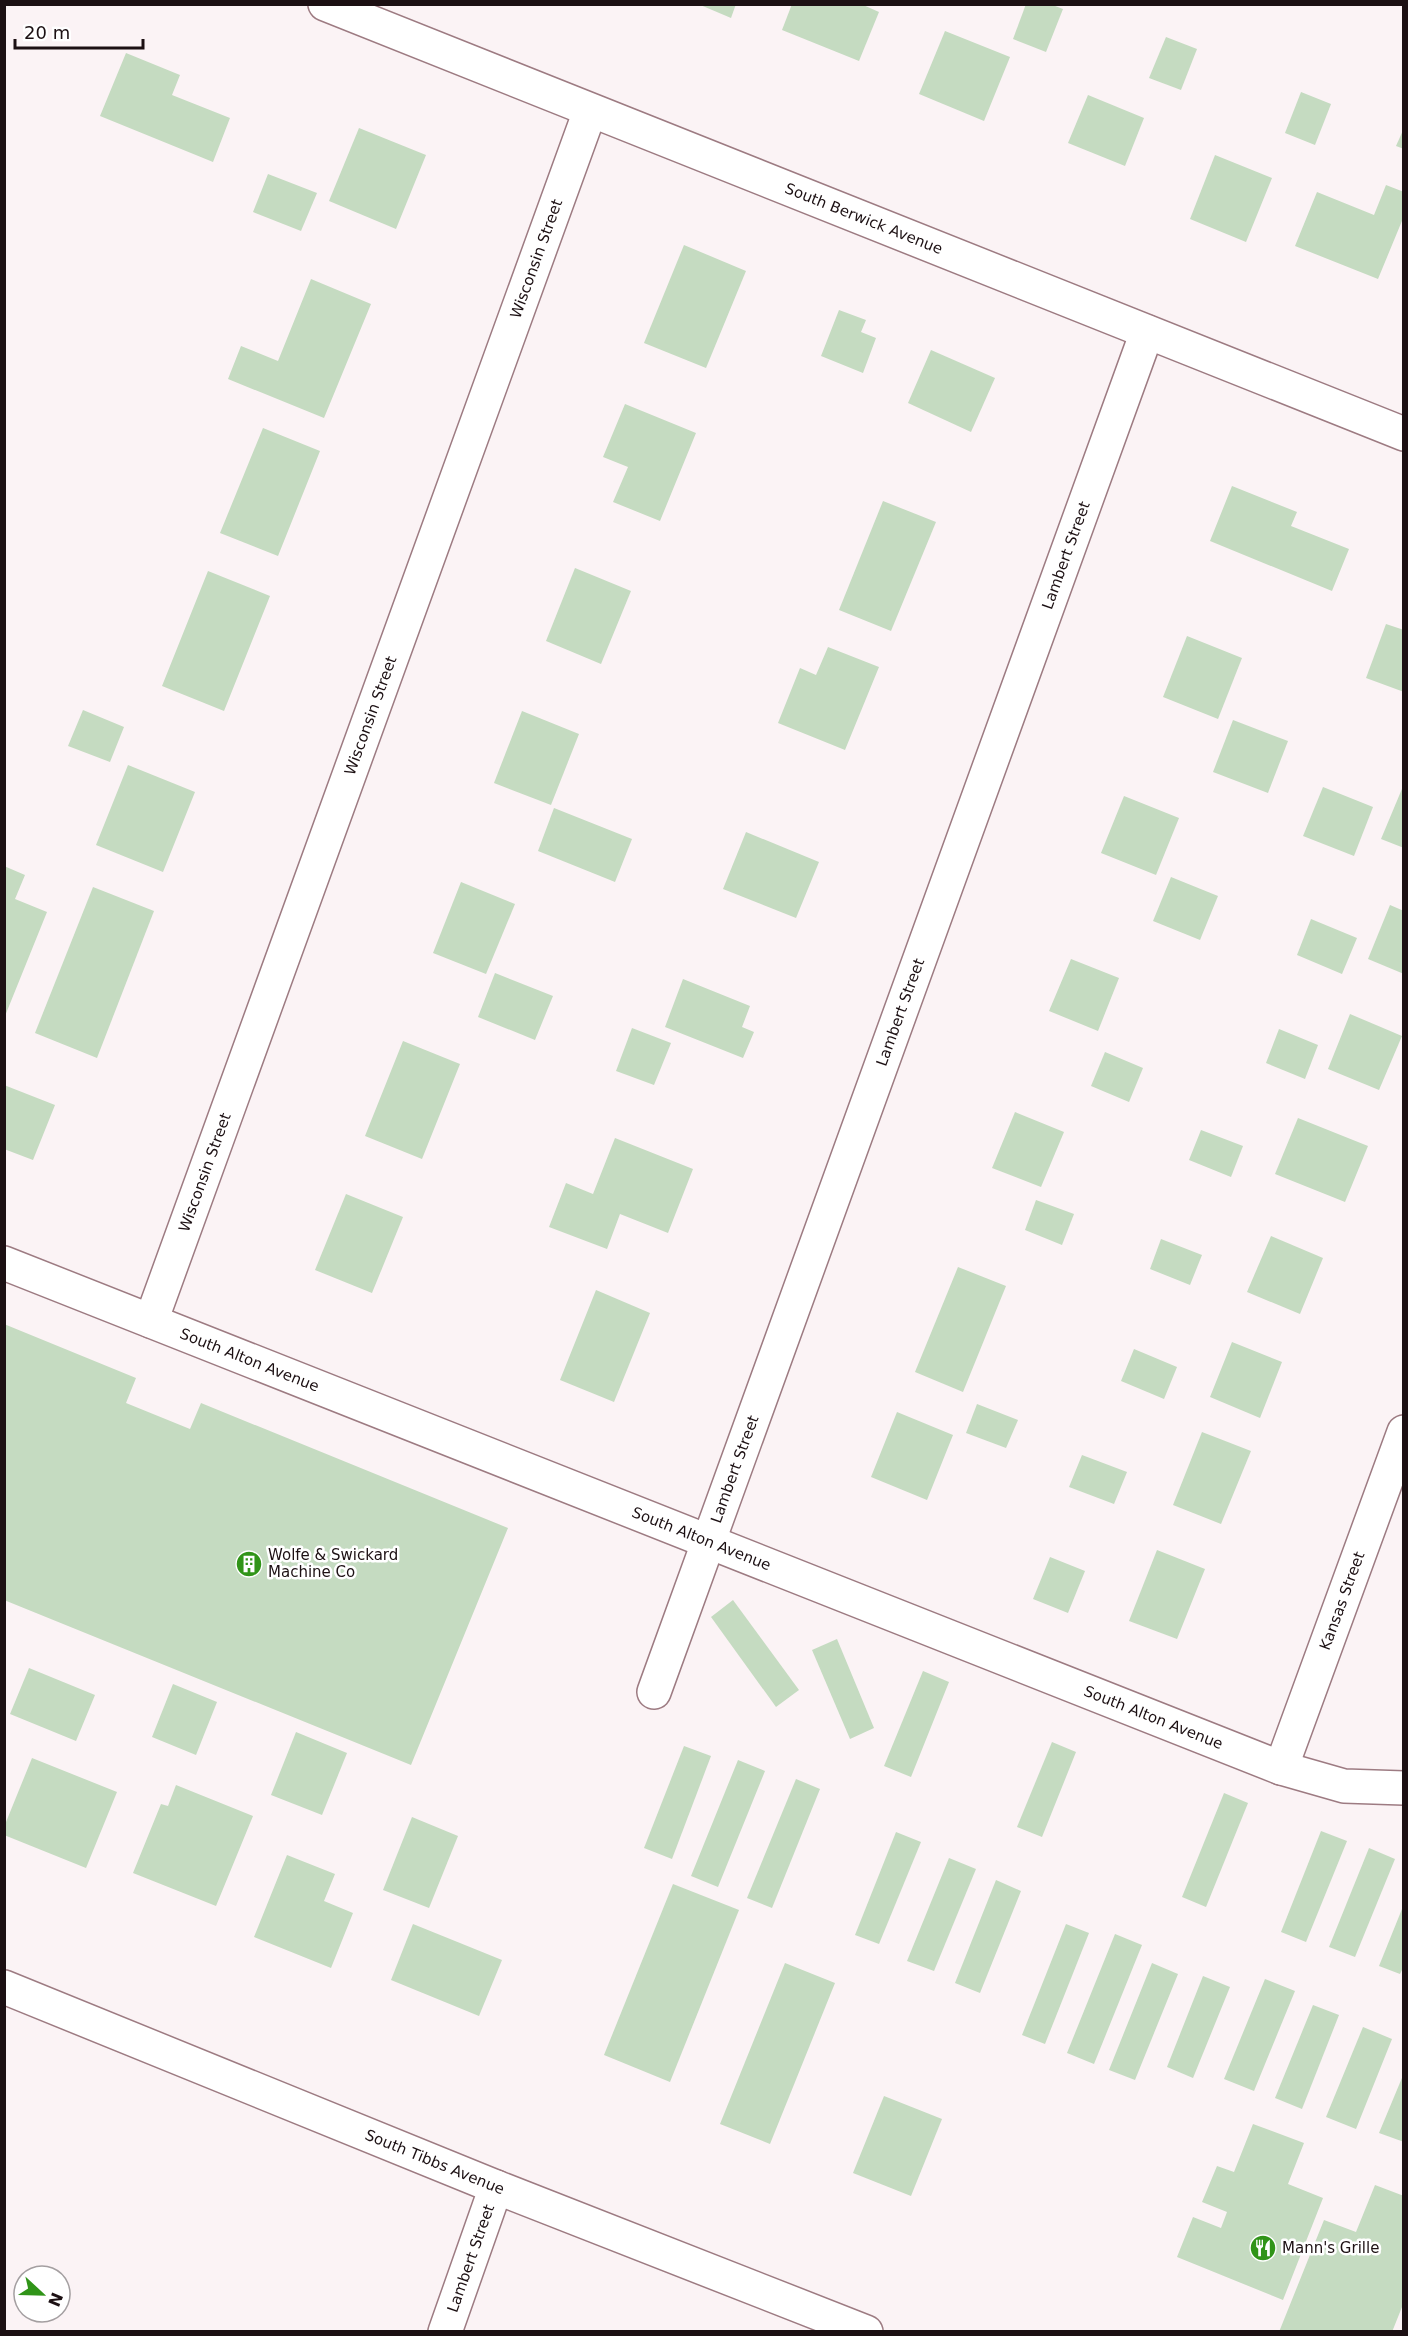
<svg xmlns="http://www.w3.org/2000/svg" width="1408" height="2336" viewBox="0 0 1408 2336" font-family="'DejaVu Sans',sans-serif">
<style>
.building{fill:#c5dbc1}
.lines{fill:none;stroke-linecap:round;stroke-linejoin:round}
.street-casing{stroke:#9d7b82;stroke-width:36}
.secondary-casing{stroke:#9d7b82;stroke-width:36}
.street{stroke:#fff;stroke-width:33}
.secondary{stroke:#fff;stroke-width:33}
.labels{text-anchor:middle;stroke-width:5;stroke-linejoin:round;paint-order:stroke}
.street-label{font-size:15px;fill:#1c1013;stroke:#fff}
.poi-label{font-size:15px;fill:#1c1013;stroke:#fff;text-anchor:start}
</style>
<rect width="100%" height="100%" fill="#fbf3f5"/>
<g class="building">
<polygon points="698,4 736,4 731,18"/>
<polygon points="792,4 861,4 879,12 859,61 782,30"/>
<polygon points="1026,4 1050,4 1063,9 1046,52 1013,39"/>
<polygon points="945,31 1010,57 984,121 919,94"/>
<polygon points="1166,37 1197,49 1181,90 1149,78"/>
<polygon points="126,53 180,75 172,95 230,118 213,162 100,116"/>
<polygon points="1301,92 1331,104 1315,145 1285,133"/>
<polygon points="1088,95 1144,118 1125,166 1068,143"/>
<polygon points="359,128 426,155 396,229 329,201"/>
<polygon points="1404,128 1404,149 1396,146"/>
<polygon points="1215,155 1272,178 1246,242 1190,219"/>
<polygon points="268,174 317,193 301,231 253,212"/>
<polygon points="1386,185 1404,192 1404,216 1378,279 1295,246 1317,192 1374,215"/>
<polygon points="684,245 746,271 706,368 644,343"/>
<polygon points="311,279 371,304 324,418 228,379 241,346 278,361"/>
<polygon points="839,310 866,320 861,332 876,338 863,373 821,356"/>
<polygon points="931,350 995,378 971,432 908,403"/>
<polygon points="625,404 696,433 660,521 613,502 628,467 603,457"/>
<polygon points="263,428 320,451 278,556 220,533"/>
<polygon points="1232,486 1297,512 1291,526 1349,549 1332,591 1210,541"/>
<polygon points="883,501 936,522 891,631 839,610"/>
<polygon points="575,568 631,591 601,664 546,641"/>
<polygon points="208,571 270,596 224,711 162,686"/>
<polygon points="1386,624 1404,630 1404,692 1366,678"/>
<polygon points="1187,636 1242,658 1218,719 1163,697"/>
<polygon points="828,647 879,667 845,750 778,723 800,668 816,675"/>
<polygon points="83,710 124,727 110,762 68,746"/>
<polygon points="522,711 579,734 551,805 494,783"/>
<polygon points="1233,720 1288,741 1268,793 1213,772"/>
<polygon points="128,765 195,792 163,872 96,845"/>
<polygon points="1404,784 1404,848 1381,839"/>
<polygon points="1323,787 1373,807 1354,856 1303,836"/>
<polygon points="1124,796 1179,818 1156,875 1101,853"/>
<polygon points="554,808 632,839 615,882 538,851"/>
<polygon points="746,832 819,862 796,918 723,889"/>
<polygon points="4,866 25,875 15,899 47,912 5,1016"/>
<polygon points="1171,877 1218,896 1200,940 1153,921"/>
<polygon points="461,882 515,904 486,974 433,953"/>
<polygon points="93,887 154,911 97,1058 35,1033"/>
<polygon points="1390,905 1404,911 1404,974 1368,959"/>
<polygon points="1311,919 1357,938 1342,974 1297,955"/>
<polygon points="1071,959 1119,978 1098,1031 1049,1011"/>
<polygon points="495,973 553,996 535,1040 478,1017"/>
<polygon points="683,979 750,1006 742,1027 754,1032 743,1058 665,1027"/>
<polygon points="1350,1014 1402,1036 1379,1090 1328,1069"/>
<polygon points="632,1028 671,1043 654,1085 616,1071"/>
<polygon points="1279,1029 1318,1045 1305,1079 1266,1063"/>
<polygon points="403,1041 460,1064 422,1159 365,1136"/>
<polygon points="1105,1052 1143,1068 1129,1102 1091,1086"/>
<polygon points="4,1085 55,1105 33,1160 4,1149"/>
<polygon points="1015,1112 1064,1132 1041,1187 992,1168"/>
<polygon points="1298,1118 1368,1146 1345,1202 1275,1174"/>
<polygon points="1201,1130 1243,1146 1231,1177 1189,1160"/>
<polygon points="615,1138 693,1169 668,1233 620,1214 607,1249 549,1227 566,1183 593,1194"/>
<polygon points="346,1194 403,1217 372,1293 315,1270"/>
<polygon points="1036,1200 1074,1214 1062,1245 1025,1230"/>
<polygon points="1271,1236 1323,1258 1300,1314 1247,1292"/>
<polygon points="1161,1239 1202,1255 1190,1285 1150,1269"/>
<polygon points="958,1267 1006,1286 963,1392 915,1372"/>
<polygon points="596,1290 650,1313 614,1402 560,1380"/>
<polygon points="4,1324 136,1378 126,1403 190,1429 201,1403 508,1528 411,1765 4,1600"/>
<polygon points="1232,1342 1282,1362 1260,1418 1210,1397"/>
<polygon points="1134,1349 1177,1367 1164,1399 1121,1381"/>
<polygon points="977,1404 1018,1420 1006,1448 966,1433"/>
<polygon points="897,1412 953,1435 927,1500 871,1477"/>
<polygon points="1202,1432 1251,1451 1221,1524 1173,1505"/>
<polygon points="1082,1455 1127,1472 1114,1504 1069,1487"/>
<polygon points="1157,1550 1205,1569 1177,1639 1129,1621"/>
<polygon points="1050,1557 1085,1571 1068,1613 1033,1599"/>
<polygon points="733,1600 799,1690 776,1707 711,1617"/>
<polygon points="837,1639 874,1728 850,1739 812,1650"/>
<polygon points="29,1668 95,1695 76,1741 10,1714"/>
<polygon points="923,1671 949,1682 911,1777 884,1766"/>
<polygon points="173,1684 217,1702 196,1755 152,1737"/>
<polygon points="296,1732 347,1753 322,1815 271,1795"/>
<polygon points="1052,1742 1076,1752 1042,1837 1017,1827"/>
<polygon points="684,1746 711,1756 672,1859 644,1848"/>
<polygon points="32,1758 117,1792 86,1868 4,1835 4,1827"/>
<polygon points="738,1760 765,1771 718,1887 691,1876"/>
<polygon points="796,1779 820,1789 772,1908 747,1898"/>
<polygon points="176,1785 253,1816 216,1906 133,1873 161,1804 168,1806"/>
<polygon points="1224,1793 1248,1803 1206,1907 1182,1897"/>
<polygon points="412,1817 458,1836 429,1908 383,1890"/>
<polygon points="1321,1831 1347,1841 1306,1942 1281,1932"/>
<polygon points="896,1832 921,1842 879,1944 855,1935"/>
<polygon points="1369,1848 1395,1859 1355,1957 1329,1947"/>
<polygon points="287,1855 335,1874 324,1901 353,1913 331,1968 254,1937"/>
<polygon points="949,1858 976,1869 934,1971 907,1961"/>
<polygon points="996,1880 1021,1891 980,1993 955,1983"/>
<polygon points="673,1884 739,1910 670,2082 604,2055"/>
<polygon points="1404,1904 1404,1966 1400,1974 1379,1966"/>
<polygon points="413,1924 502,1960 479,2016 391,1980"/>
<polygon points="1066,1924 1089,1933 1045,2044 1022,2035"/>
<polygon points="1115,1934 1142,1945 1094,2064 1067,2053"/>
<polygon points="785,1963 835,1983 770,2144 720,2124"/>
<polygon points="1152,1963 1178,1974 1135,2080 1109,2070"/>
<polygon points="1203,1976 1230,1987 1193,2078 1167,2067"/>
<polygon points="1265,1979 1295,1991 1254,2091 1224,2079"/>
<polygon points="1313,2005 1339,2015 1302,2109 1275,2098"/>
<polygon points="1363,2027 1392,2039 1356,2129 1326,2117"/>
<polygon points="1404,2073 1404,2142 1379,2133"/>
<polygon points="884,2096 942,2119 911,2196 853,2173"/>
<polygon points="1253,2124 1304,2143 1288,2184 1323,2198 1283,2300 1177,2257 1193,2217 1221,2228 1227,2212 1202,2202 1217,2166 1234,2172"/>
<polygon points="1375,2185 1404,2196 1404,2302 1392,2332 1279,2332 1324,2220 1356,2232"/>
</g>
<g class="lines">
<defs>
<g id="street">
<path id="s1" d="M325 4 1404 434"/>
<path id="s2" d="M4 1263 1281 1768 1344 1786 1404 1788"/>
<path id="s3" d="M151 1321 590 111"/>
<path id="s4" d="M654 1692 1147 332"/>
<path id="s5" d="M1281 1768 1404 1432"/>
<path id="s6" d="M445 2332 496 2187"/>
</g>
<g id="secondary">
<path id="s7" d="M4 1987 496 2187 866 2332"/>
</g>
</defs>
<use href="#street" class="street-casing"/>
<use href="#secondary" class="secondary-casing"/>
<use href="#street" class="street"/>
<use href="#secondary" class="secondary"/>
</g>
<defs>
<symbol id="building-disc" viewBox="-11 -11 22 22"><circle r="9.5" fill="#309418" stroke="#fff"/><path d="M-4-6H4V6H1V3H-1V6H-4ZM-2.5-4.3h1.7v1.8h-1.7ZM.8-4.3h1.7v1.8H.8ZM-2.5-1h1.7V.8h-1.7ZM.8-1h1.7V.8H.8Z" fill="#fff"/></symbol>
<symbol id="restaurant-disc" viewBox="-11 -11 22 22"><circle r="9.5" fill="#309418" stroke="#fff"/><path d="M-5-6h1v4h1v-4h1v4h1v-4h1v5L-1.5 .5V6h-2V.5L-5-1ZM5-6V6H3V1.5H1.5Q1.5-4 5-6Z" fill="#fff"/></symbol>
</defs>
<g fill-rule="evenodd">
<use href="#building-disc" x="234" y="1549" width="30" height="30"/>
<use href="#restaurant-disc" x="1248" y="2233" width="30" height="30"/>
</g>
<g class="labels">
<g class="street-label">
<text dy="5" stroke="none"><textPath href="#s1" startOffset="580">South Berwick Avenue</textPath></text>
<text dy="5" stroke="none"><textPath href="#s3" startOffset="1130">Wisconsin Street</textPath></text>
<text dy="5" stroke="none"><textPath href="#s4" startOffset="1209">Lambert Street</textPath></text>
<text dy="5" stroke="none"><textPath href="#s3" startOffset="644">Wisconsin Street</textPath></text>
<text dy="5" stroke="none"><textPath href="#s4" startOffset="723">Lambert Street</textPath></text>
<text dy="5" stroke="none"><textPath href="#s3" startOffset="158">Wisconsin Street</textPath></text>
<text dy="5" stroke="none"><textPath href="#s2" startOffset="264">South Alton Avenue</textPath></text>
<text dy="5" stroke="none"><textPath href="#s4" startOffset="237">Lambert Street</textPath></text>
<text dy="5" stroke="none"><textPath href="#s2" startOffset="750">South Alton Avenue</textPath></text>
<text dy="5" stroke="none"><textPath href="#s5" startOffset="178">Kansas Street</textPath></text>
<text dy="5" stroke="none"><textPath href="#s2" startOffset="1236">South Alton Avenue</textPath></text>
<text dy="5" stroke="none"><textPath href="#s7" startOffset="465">South Tibbs Avenue</textPath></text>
<text dy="5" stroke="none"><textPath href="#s6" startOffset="78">Lambert Street</textPath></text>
</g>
<g class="poi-label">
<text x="268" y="1560">Wolfe &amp; Swickard<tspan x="268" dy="17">Machine Co</tspan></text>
<text x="1282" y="2253">Mann's Grille</text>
</g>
</g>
<rect width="1408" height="2336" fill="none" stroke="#1c1013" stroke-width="12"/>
<g transform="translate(42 2294) rotate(112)"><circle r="28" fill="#ffffff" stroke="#a49fa1" stroke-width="1.5"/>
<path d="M0-4.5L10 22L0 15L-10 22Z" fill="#309418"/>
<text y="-9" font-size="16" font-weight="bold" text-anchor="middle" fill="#1c1013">N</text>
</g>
<path d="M15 39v9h128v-9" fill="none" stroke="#1c1013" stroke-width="3"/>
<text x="24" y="39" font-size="18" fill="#1c1013" stroke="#ffffff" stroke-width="4.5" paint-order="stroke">20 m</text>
</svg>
